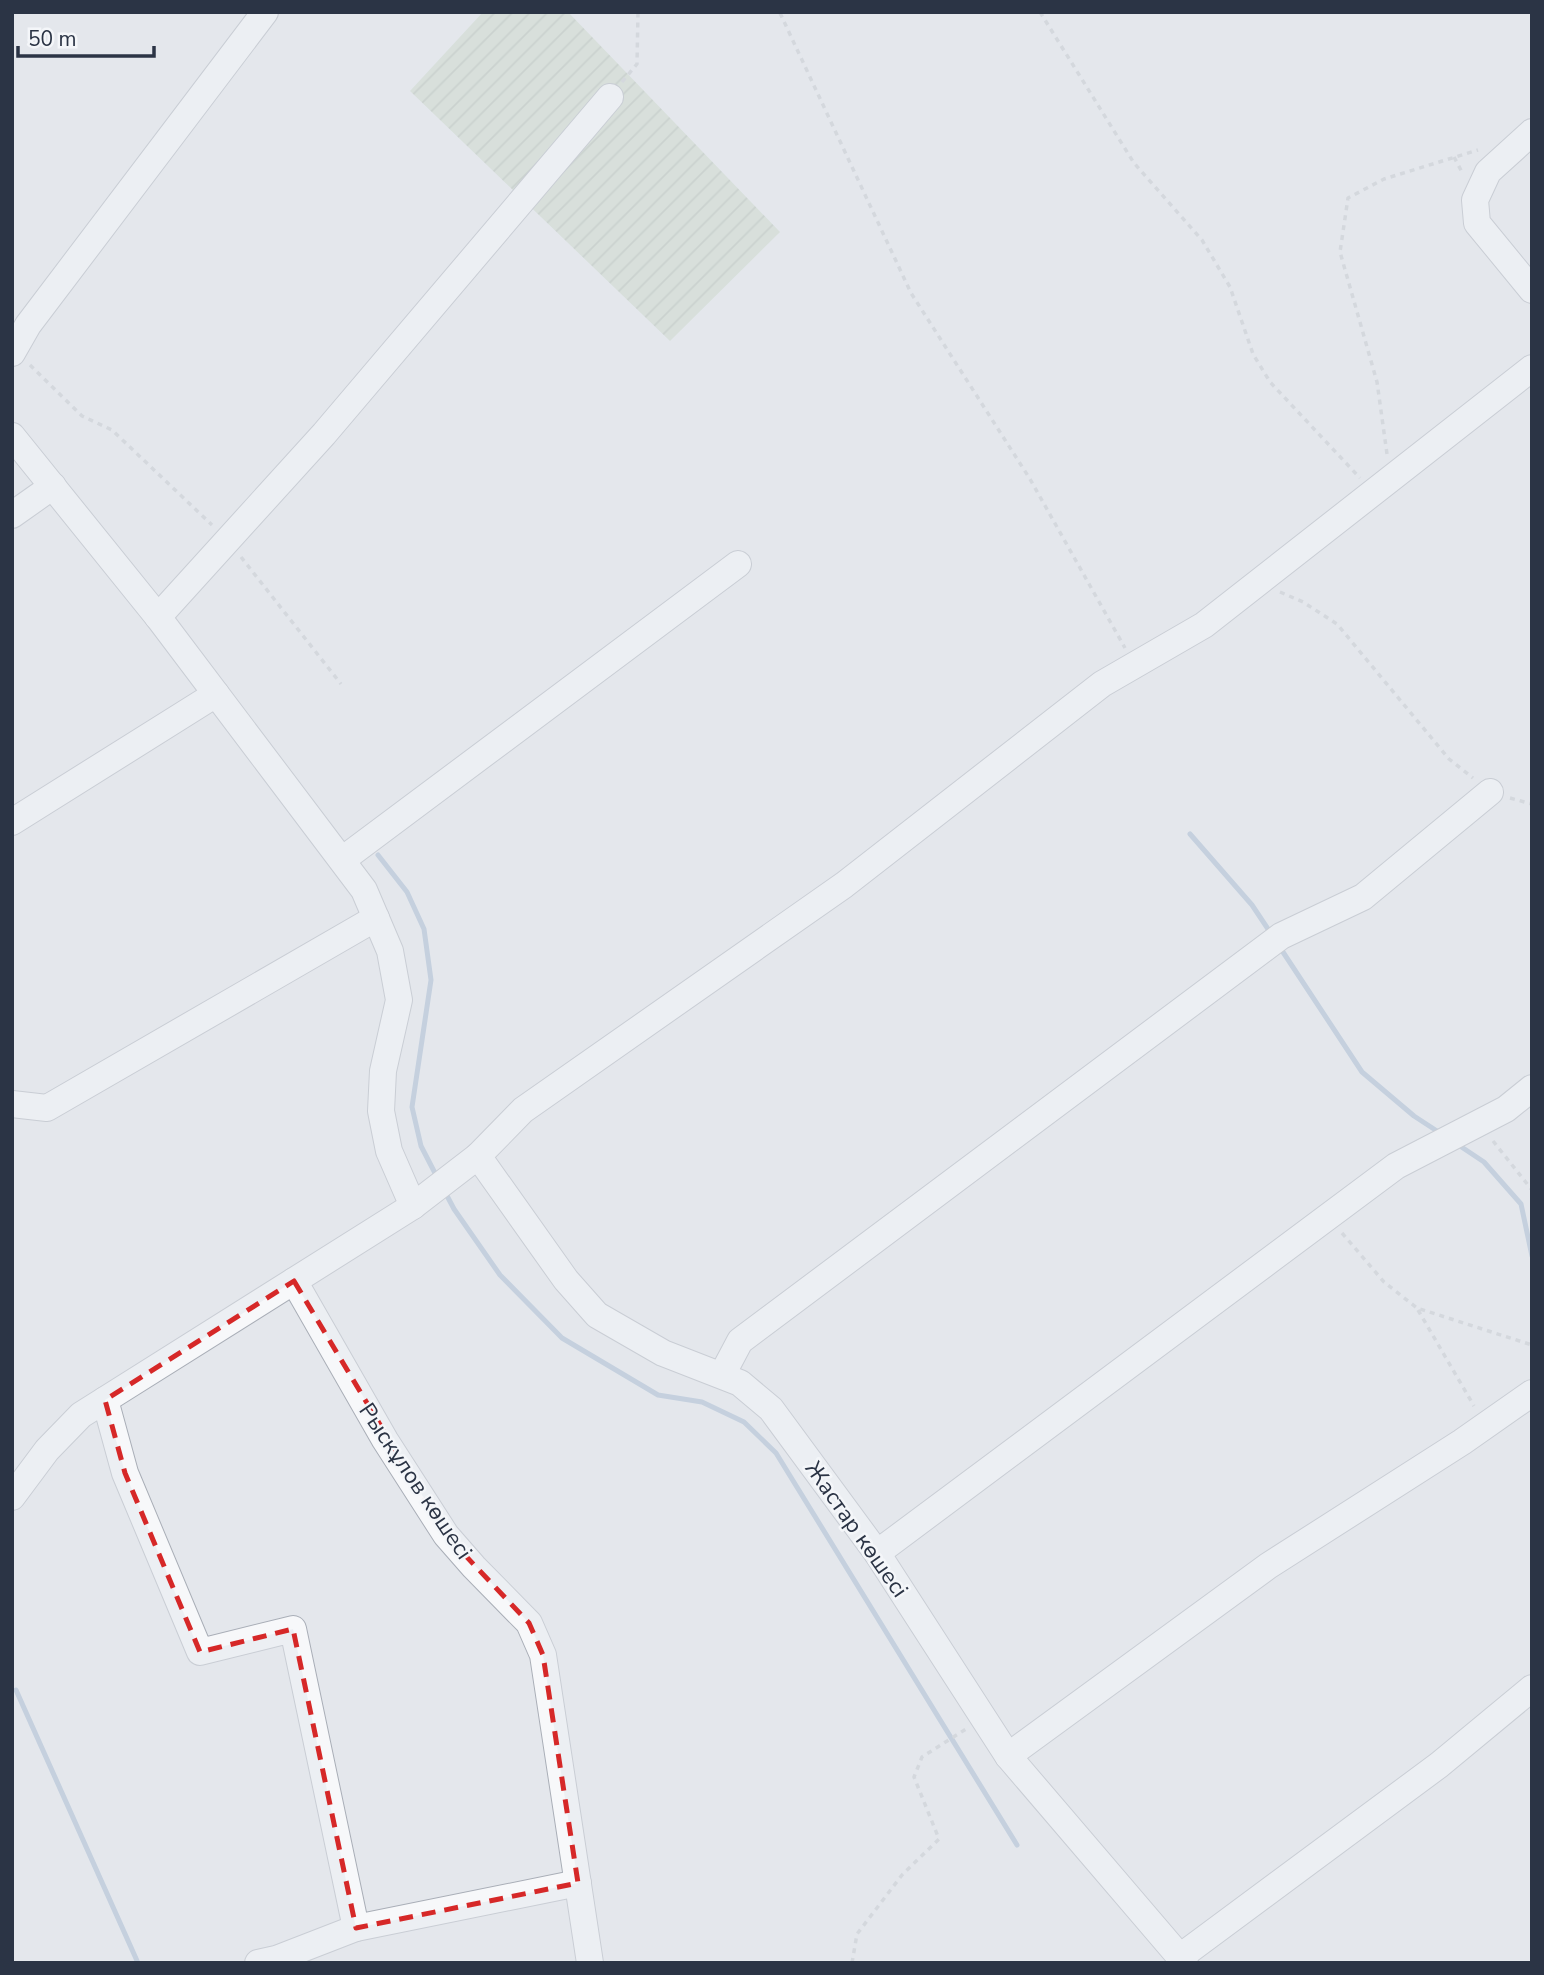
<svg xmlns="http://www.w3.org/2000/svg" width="1544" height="1975" viewBox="0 0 1544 1975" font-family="'Nunito Sans',sans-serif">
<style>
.garden{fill:url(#garden-furrows)}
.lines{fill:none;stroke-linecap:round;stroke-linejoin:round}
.stream{stroke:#9fb4cc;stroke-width:5}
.minor-casing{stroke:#a9aeb7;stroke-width:28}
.path{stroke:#c2c5cb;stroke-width:3.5;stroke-dasharray:5 5;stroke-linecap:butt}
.minor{stroke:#f7f8fa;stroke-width:26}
.marked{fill:none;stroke:#d62828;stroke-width:5;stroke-dasharray:14 9;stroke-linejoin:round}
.labels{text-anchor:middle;stroke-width:5;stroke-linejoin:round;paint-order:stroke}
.street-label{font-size:23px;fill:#2b3445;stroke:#f4f6f9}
</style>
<defs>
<pattern id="garden-furrows" width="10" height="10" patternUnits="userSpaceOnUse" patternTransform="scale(1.75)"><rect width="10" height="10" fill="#c9d6c5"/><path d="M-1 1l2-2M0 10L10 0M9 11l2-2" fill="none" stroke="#adb8ab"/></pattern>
</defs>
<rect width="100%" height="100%" fill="#e4e7ec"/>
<polygon class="garden" points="483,12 568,12 780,232 670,341 410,91"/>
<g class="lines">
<g class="stream">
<polyline points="1190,834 1252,905 1272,935"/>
<polyline points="378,855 407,892 424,929 431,980 412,1107 421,1146 437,1177"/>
<polyline points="1279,946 1362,1072 1414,1116 1440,1133"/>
<polyline points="1457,1144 1484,1162 1521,1204 1532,1256"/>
<polyline points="445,1192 454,1209 500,1275 562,1338 658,1395 702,1402 744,1422 776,1453 1017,1845"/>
<polyline points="16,1690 138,1963"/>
</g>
<defs>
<g id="minor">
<polyline points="1532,132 1488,172 1475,200 1477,223 1532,290"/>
<polyline points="12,353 28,325 265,12"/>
<polyline points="12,436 158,617 364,890 390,951 399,1000 383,1071 381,1111 389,1151 413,1206"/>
<polyline points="12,515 53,486"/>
<polyline points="158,617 324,434 610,97"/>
<polyline points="12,822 216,694"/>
<polyline points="342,860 738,564"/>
<polyline points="12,1104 47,1108 376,918"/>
<polyline points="478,1156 566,1280 597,1315 663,1353 740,1383 771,1409 877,1553 1008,1756 1185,1963"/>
<polyline points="294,1281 385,1440 446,1535 474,1567 529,1623 543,1655 590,1963"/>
<polyline points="722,1375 740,1341 1281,936 1363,897 1490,792"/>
<polyline points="105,1400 125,1473 200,1652 293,1629 356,1928"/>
<polyline points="12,1497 47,1450 81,1415 413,1206 478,1156 523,1110 844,885 1102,684 1204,625 1532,368"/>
<polyline points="877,1553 1396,1166 1506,1109 1532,1088"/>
<polyline points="1008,1756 1268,1566 1462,1442 1532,1393"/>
<polyline points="1180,1957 1439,1765 1532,1688"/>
<polyline points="258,1963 276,1959 356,1928 578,1883"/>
</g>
</defs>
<use href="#minor" class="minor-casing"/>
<g class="path">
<polyline points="1040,12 1134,163 1202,240 1230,287 1253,354 1270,382 1360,478"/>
<polyline points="780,13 911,293 1030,479 1125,648"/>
<polyline points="622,82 637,64 638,12"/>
<polyline points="1454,157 1463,174"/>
<polyline points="30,365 82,416 112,430 212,525"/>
<polyline points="1387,454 1377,382 1340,252 1348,198 1384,179 1478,150"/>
<polyline points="241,557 341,684"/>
<polyline points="1280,592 1303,602 1337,624 1449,759 1473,778"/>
<polyline points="1510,798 1532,804"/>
<polyline points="1493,1141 1532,1190"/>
<polyline points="1342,1233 1384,1282 1417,1308 1532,1345"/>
<polyline points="1418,1310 1474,1406"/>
<polyline points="852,1963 857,1934 902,1875 939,1839 914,1777 922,1757 966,1729"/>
</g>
<use href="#minor" class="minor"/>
</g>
<path d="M0 0H1544V1975H0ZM294 1281 446 1535 529 1623 543 1655 578 1883 356 1928 293 1629 200 1652 125 1473 105 1400Z" fill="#e4e7ec" fill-opacity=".55" fill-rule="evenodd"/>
<path class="marked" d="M294 1281 446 1535 529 1623 543 1655 578 1883 356 1928 293 1629 200 1652 125 1473 105 1400Z"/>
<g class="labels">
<g class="street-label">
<text transform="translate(416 1481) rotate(56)" y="8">Рыскұлов көшесі</text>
<text transform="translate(857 1529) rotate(55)" y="8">Жастар көшесі</text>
</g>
</g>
<rect width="1544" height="1975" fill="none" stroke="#2b3445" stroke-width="28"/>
<path d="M18 46v10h136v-10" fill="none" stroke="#2b3445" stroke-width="3.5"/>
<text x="28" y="46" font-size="21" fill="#2b3445" stroke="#f4f6f9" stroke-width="5" paint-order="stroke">50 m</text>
</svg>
